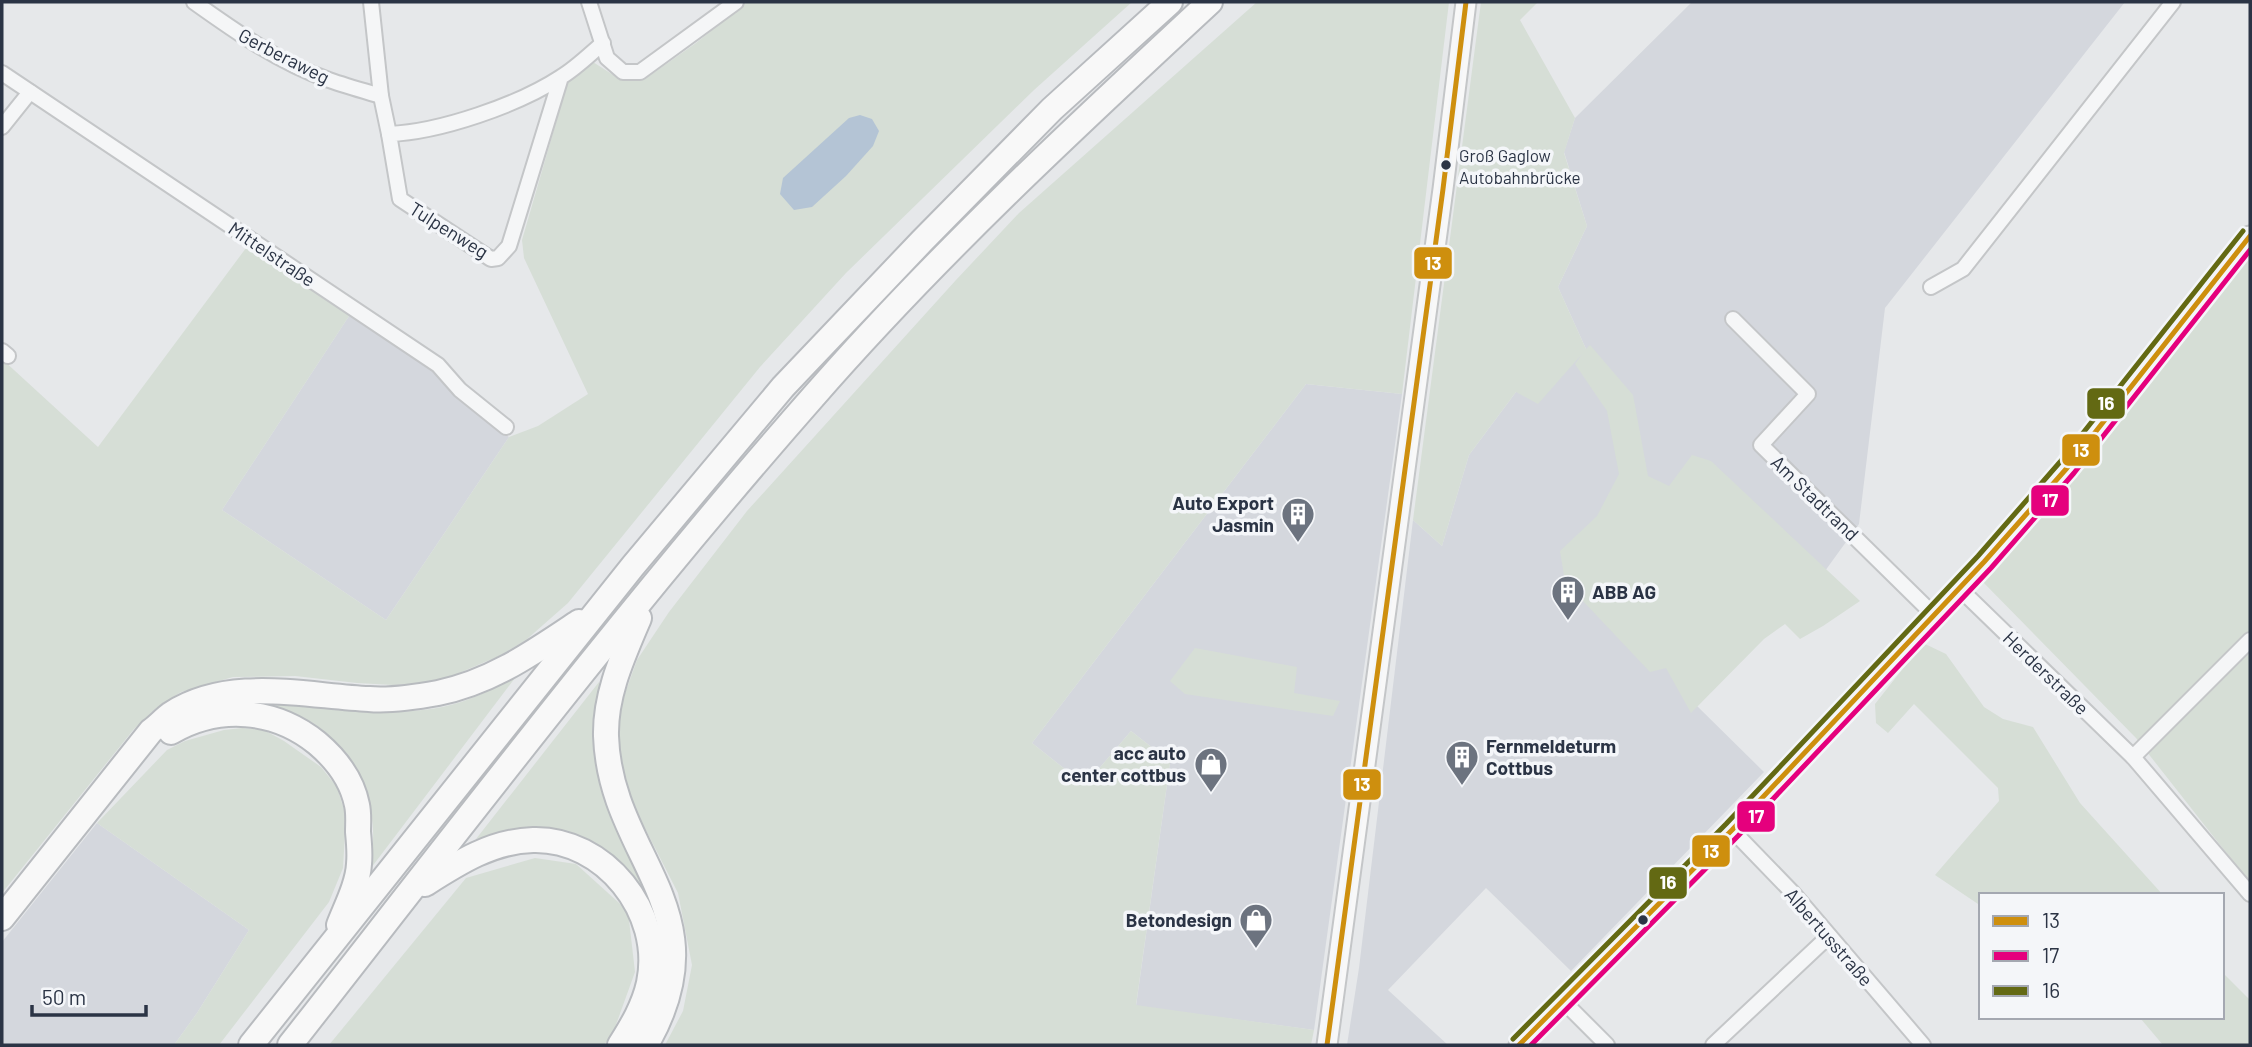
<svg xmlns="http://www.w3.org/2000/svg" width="2252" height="1047" viewBox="0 0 2252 1047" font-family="Barlow,sans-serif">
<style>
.built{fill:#d4d7dd}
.green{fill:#d6ded6}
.water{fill:#b4c4d5}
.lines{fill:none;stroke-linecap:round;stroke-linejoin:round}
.street-casing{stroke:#c4c6c8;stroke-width:18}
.secondary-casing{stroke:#c4c6c8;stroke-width:23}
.highway-casing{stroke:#b8bbbf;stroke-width:28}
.street{stroke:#f5f6f7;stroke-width:14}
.secondary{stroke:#f8f8f8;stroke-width:19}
.highway{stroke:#f8f8f8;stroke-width:24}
.bus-1-casing{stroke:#f4f6f9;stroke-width:10}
.bus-2-casing{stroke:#f4f6f9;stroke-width:10}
.bus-3-casing{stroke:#f4f6f9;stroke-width:10}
.bus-1{stroke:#ce8f0e;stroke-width:5}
.bus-2{stroke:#e5007d;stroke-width:5}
.bus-3{stroke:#636913;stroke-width:5}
.bus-dot{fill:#2b3445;stroke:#f4f6f9;stroke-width:2.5}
.labels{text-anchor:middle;stroke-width:7;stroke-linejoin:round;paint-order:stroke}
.bus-label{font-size:17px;fill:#2b3445;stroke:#f4f6f9;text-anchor:start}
.street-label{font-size:19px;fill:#2b3445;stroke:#f4f6f9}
.poi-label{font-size:19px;font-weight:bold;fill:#2b3445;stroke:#f4f6f9;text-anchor:end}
.line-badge{stroke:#f4f6f9;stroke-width:2.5}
.badge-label{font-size:19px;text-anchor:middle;font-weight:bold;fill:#fff}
</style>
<rect width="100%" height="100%" fill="#e6e8ea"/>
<g class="built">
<polygon points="1692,2 2125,2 1885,308 1859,524 1825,571 1694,703 1764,772 1571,971 1486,888 1388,990 1448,1045 1347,1045 1359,968 1413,520 1442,546 1469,455 1516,392 1573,363 1586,349 1558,287 1587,226 1564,152 1575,118"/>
<polygon points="351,313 427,365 454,394 509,437 386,620 222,510"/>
<polygon points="1306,384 1402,394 1314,1030 1136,1006 1171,756 1154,749 1131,731 1085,785 1032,743"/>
<polygon points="97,823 249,930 197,1013 174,1045 2,1045 2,942"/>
</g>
<g class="green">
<polygon points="747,2 1132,2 1034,90 846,273 760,367 568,603 526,640 499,656 445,679 422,683 393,685 357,683 295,676 233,677 181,692 156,708 134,729 2,893 2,359 98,447 249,244 351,313 222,510 386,620 509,437 538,426 588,394 524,258 522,240 568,81 593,62 621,80 645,79 696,43"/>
<polygon points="1257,2 1449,2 1402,394 1306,384 1032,743 1085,785 1131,731 1154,749 1171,756 1136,1005 1314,1030 1311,1045 665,1045 683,1011 692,965 678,893 631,801 618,750 619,710 637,660 669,612 747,511 956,280 1019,213"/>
<polygon points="1481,2 1538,2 1520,20 1575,118 1564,153 1587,226 1558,287 1586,349 1590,345 1633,395 1648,476 1669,486 1692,455 1711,461 1860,601 1823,626 1800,639 1785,624 1764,639 1691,713 1666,668 1650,672 1565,582 1560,551 1597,516 1619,474 1607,411 1575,364 1582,354 1538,404 1516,392 1469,455 1442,546 1413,520"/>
<polygon points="2250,256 2250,883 2136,738 1981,580 2078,474"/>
<polygon points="1923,643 1946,654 1984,707 2003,719 2033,727 2080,803 2163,895 1981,895 1981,906 1935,875 1999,801 1998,788 1914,704 1888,733 1876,723 1875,704"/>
<polygon points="1195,648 1297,667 1294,693 1340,701 1333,716 1185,694 1170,681"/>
<path d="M515 678 368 872C369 861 372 851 373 840 376 786 338 726 285 710 275 707 264 706 253 704L263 700C323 709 403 721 461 702 480 696 497 686 515 678Z"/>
<path d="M599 682 600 691 595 717 596 759 610 813 654 901 650 903C618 868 589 826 536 829 516 830 496 836 476 839Z"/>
<polygon points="242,728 264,730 284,741 321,767 337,787 346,816 343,868 329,902 219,1045 174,1045 197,1013 249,930 97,823 167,750 185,741 224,730"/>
<polygon points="535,858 576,864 628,911 635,972 613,1033 604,1045 329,1045 466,878"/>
<polygon points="2222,972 2250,1000 2250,1045 2163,1045 2141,1019 2222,1017"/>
</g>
<polygon class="water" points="860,115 872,119 879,131 873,146 846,176 812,207 794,210 780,194 783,178 849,118"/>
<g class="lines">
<defs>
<g id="street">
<path d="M194 2C236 32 280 63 329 80 346 86 364 91 381 96"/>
<polyline points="371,2 381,96 389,134"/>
<polyline points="589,2 607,58 623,72 640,72 736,2"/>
<polyline points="2,73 438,365 460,390 506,427"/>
<path d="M561 77 509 246 498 258 491 259 400 199 389 134C440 132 518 105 561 77 576 68 589 55 603 43"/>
<polyline points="2,127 30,92"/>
<polyline points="1931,287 1963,269 2173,2"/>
<polyline points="1733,319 1808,394 1761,445 1935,616"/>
<polyline points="2,351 8,356"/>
<polyline points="1960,589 2133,757 2250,894"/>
<polyline points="2133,757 2250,640"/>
<polyline points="1732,830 1793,893 1923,1045"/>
<polyline points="1563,1001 1607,1045"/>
<polyline points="1713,1045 1829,936"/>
</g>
<g id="secondary">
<polyline points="1327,1045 1443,189 1466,2"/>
<polyline points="1519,1045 1732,830 1984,562 2067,468 2250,236"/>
</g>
<g id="highway">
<path d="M639 618C623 656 605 694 606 736 610 859 724 910 646 1045"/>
<path d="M171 732C219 704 275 709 317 743 336 759 352 780 357 805 359 814 358 823 358 832 359 842 360 854 359 864 358 884 346 907 339 925"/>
<path d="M425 884C458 863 492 841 533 840 604 838 664 912 649 983 644 1006 632 1026 620 1045"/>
<path d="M2 918 151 731C158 726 164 719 171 714 230 676 305 696 369 699 391 701 416 697 438 693 492 682 534 652 579 622"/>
<polyline points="251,1045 633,566 783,387 922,241 1052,109 1170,2"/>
<path d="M290 1045C461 827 630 605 813 397 936 256 1073 129 1210 2"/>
</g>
</defs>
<use href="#street" class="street-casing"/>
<use href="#secondary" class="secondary-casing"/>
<use href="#highway" class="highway-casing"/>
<use href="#street" class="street"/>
<use href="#secondary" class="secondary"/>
<use href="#highway" class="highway"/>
<defs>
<g id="bus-1">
<polyline points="1327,1045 1443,189 1466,2"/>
<polyline points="1519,1045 1732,830 1984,562 2067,468 2250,236"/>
</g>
<polyline id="bus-2" points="1531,1045 1738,836 1991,568 2074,473 2250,250"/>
<polyline id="bus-3" points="1513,1039 1726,824 1978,556 2060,462 2243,231"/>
</defs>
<use href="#bus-1" class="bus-1-casing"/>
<use href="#bus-2" class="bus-2-casing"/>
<use href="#bus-3" class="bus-3-casing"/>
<use href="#bus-1" class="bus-1"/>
<use href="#bus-2" class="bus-2"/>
<use href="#bus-3" class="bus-3"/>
</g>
<defs>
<symbol id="building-pin" viewBox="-11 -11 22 30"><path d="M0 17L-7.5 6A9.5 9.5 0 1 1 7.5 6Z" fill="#6c737f" stroke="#f4f6f9"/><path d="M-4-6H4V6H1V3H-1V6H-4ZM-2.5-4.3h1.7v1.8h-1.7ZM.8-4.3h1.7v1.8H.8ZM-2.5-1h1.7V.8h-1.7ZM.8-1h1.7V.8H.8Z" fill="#fff"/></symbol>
<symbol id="shop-pin" viewBox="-11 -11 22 30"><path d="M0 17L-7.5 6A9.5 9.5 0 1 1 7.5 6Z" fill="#6c737f" stroke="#f4f6f9"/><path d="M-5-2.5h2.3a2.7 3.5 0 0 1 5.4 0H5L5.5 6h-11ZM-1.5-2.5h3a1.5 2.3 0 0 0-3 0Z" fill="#fff"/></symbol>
</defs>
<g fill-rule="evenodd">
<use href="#building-pin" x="1279" y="495" width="38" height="52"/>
<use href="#building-pin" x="1549" y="573" width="38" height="52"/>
<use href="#building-pin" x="1443" y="738" width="38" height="52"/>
<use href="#shop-pin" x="1192" y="745" width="38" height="52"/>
<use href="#shop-pin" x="1237" y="901" width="38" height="52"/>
</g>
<g class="bus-dot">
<circle cx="1446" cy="165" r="6"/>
<circle cx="1643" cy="920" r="6"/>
</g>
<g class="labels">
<g class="bus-label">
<text x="1459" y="162">Groß Gaglow<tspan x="1459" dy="22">Autobahnbrücke</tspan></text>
</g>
<g class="street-label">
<text transform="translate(284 56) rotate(27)" y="7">Gerberaweg</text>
<text transform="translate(449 230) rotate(32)" y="7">Tulpenweg</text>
<text transform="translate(272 254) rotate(34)" y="7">Mittelstraße</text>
<text transform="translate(1815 498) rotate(44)" y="7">Am Stadtrand</text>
<text transform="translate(2046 673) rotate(44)" y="7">Herderstraße</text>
<text transform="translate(1829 937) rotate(49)" y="7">Albertusstraße</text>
</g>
<g class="poi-label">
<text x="1274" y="510">Auto Export<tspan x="1274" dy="22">Jasmin</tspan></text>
<text x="1592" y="599" text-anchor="start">ABB AG</text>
<text x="1486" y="753" text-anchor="start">Fernmeldeturm<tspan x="1486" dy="22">Cottbus</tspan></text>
<text x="1186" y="760">acc auto<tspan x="1186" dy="22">center cottbus</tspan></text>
<text x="1232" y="927">Betondesign</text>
</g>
</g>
<g class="line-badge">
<rect x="1413" y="246" width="40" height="34" rx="7" fill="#ce8f0e"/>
<rect x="2086" y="387" width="40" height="33" rx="7" fill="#636913"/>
<rect x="2061" y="433" width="40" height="34" rx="7" fill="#ce8f0e"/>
<rect x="2030" y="484" width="40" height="33" rx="7" fill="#e5007d"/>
<rect x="1342" y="768" width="40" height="33" rx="7" fill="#ce8f0e"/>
<rect x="1736" y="800" width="40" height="33" rx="7" fill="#e5007d"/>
<rect x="1691" y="834" width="40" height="34" rx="7" fill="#ce8f0e"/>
<rect x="1648" y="866" width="40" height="34" rx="7" fill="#636913"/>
</g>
<g class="badge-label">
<text x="1433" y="270">13</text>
<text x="2106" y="410">16</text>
<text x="2081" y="457">13</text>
<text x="2050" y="507">17</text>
<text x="1362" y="791">13</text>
<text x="1756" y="823">17</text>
<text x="1711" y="858">13</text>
<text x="1668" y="889">16</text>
</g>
<rect width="2252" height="1047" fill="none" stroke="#2b3445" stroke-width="7"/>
<rect x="1979" y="893" width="245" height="126" fill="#f4f6f9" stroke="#a4a8b1" stroke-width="2"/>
<rect x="1993" y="916" width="35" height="10" fill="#ce8f0e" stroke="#a4a8b1" stroke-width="2"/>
<text x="2042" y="928" font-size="21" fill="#2b3445">13</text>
<rect x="1993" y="951" width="35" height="10" fill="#e5007d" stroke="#a4a8b1" stroke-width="2"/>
<text x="2042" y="963" font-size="21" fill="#2b3445">17</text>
<rect x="1993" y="986" width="35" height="10" fill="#636913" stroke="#a4a8b1" stroke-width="2"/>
<text x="2042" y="998" font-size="21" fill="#2b3445">16</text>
<path d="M32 1005v10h114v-10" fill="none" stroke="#2b3445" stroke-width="3.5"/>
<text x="42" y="1005" font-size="21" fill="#2b3445" stroke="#f4f6f9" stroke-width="5" paint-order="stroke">50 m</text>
</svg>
